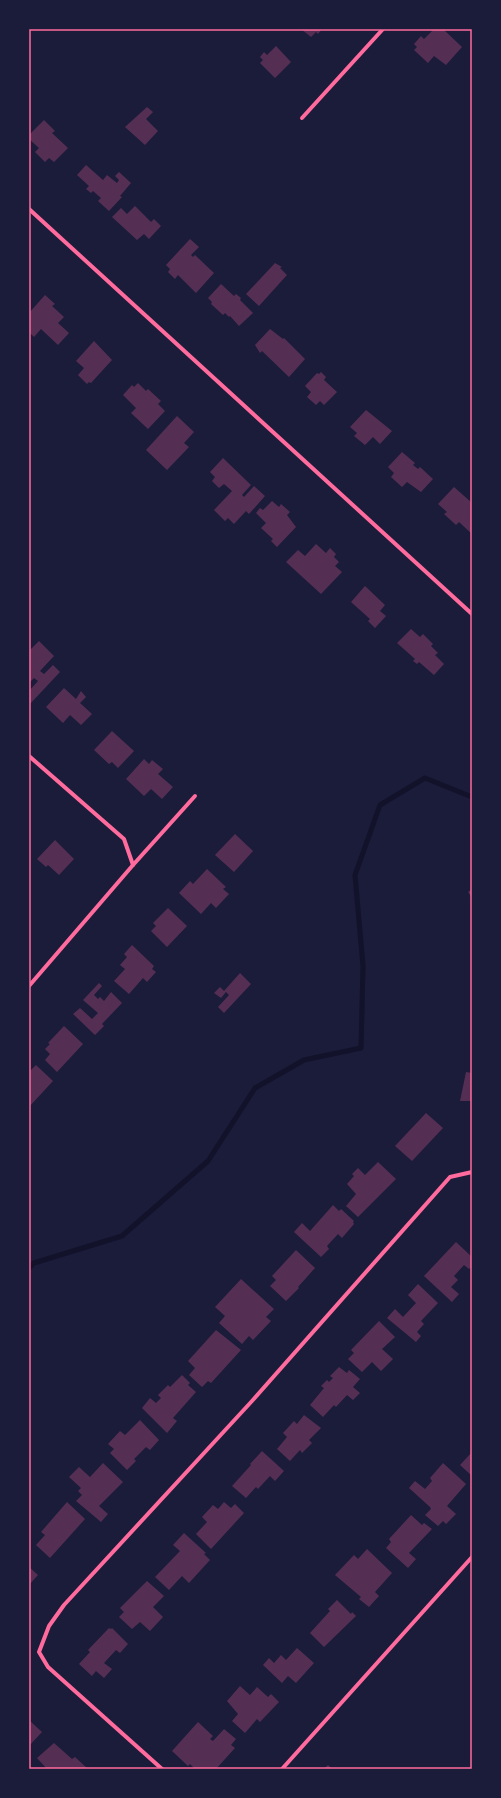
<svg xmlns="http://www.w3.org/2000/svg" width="501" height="1798" viewBox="0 0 501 1798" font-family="'Source Sans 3',sans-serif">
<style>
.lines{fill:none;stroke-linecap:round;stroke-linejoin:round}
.stream{stroke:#12122b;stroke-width:5}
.building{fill:#542f53}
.minor{stroke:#ff6b9d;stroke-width:4}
.neatline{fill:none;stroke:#ff6b9d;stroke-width:1.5}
</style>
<rect width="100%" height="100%" fill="#1b1b3a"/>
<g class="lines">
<polyline class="stream" points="29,1268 34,1263 122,1236 208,1161 255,1088 304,1060 361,1048 363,966 355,875 380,805 425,778 472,797"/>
</g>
<g class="building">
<polygon points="301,29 322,29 318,34 316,32 311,37"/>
<polygon points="434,29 443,29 462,47 446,65 434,56 428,63 414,50 417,47 414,44 421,36 424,39"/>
<polygon points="276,46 291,62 275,78 260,63 263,60 260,57 264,52 267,55"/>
<polygon points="147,107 153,112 146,119 158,131 145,145 125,127"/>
<polygon points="44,120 55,131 52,133 68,148 54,162 49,158 45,162 35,152 39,148 29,139 29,135"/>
<polygon points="86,165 103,180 107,175 117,183 119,180 115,176 119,172 131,183 120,196 122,197 109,211 98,201 101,198 93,191 91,193 86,189 89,186 77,175"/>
<polygon points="135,206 151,222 154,219 161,226 149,239 144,234 137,240 112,217 121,208 127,214"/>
<polygon points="190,239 199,247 191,255 193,257 195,255 214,273 196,293 178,275 175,279 168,272 170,269 166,265"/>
<polygon points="275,263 282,267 280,268 287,275 259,306 246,294"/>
<polygon points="221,284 234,296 236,294 241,298 240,300 253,313 239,326 230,316 229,317 225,313 223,315 211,304 212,302 208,298"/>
<polygon points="45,295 55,304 52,306 64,317 58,323 69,333 58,345 41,329 34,337 29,332 29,313"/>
<polygon points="270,329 283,339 284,338 305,359 289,377 262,351 260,353 255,345"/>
<polygon points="94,341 112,360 91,383 89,382 87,384 78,375 84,368 76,361"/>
<polygon points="321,372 326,377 324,380 337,392 324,405 320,401 316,405 307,397 311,392 305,386 317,373 319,374"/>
<polygon points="138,383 146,391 148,389 161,401 158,404 165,411 148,429 131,413 136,408 123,395 132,385 134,387"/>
<polygon points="366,410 392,431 380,444 373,437 365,445 354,436 357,433 350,427"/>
<polygon points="177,416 194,432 184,443 189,447 167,470 146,450"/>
<polygon points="402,452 415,463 413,465 418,469 420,467 433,479 421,492 407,482 402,487 391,477 394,473 388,467"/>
<polygon points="223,458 251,485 242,495 244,497 254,486 265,496 249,514 246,511 234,524 228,518 225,521 214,510 232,491 224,484 219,488 212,481 215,477 210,472"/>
<polygon points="454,487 472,503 472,534 459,522 456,525 444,514 447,512 438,504"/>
<polygon points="272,501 279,507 281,504 290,512 287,515 296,527 277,547 271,541 273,539 261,528 266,523 256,513 260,508 263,510"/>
<polygon points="316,544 326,553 330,548 336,554 334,557 339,562 335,566 342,572 321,594 286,562 298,550 305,556"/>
<polygon points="365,586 385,605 380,611 386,616 375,628 368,621 370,619 351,602"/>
<polygon points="411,629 420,637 423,634 433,644 431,646 438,653 435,655 444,664 434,675 419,662 417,664 413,661 415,659 397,643"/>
<polygon points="39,641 54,656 40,671 44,674 53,665 60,672 29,705 29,691 38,681 34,678 29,683 29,651"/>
<polygon points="64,688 76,699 81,691 86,697 80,703 92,714 81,725 70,715 63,723 46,707"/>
<polygon points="112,731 134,751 118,768 112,762 109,764 94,750"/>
<polygon points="144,759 149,764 152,760 163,769 158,774 173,787 162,799 151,789 144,796 126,779"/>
<polygon points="235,834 253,851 234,872 215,855"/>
<polygon points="55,840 74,859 59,875 48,865 46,867 37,859"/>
<polygon points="207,869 226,887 223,889 229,894 216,908 211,903 201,914 179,893 190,881 193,884"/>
<polygon points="472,889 472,898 468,892"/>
<polygon points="168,908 187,926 167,947 151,931 156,926 153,923"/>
<polygon points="132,945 154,966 152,969 156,972 147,982 143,978 129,994 114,981 125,969 120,965 127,957 124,954"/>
<polygon points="240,973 251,984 224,1013 218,1007 229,995 226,992 221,998 214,993 220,987 224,991"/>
<polygon points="99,983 102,986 94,995 98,999 100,997 104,1001 111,992 122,1003 102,1024 104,1026 95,1035 73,1014 80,1008 92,1019 98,1013 83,1000"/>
<polygon points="64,1026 83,1044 57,1072 45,1060 50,1054 45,1049 50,1044 48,1043"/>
<polygon points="36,1065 53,1081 29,1107 29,1072"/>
<polygon points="466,1072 472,1073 472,1101 460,1101"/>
<polygon points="426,1113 443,1128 412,1161 395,1146"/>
<polygon points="378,1162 396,1179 358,1217 346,1206 356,1194 347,1184 354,1176 352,1174 358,1168 365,1175"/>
<polygon points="333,1205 339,1211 341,1209 354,1221 353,1222 354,1224 342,1238 338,1234 327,1246 329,1249 321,1257 294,1232 302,1223 310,1231"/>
<polygon points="456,1242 472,1257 472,1266 469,1269 464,1265 454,1276 458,1280 451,1287 459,1294 452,1302 424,1276"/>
<polygon points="296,1250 315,1268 298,1287 299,1288 286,1301 270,1286 276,1280 272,1276"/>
<polygon points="241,1279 274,1309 266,1317 271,1321 253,1340 249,1336 242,1344 219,1323 225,1316 215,1307"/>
<polygon points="418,1284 438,1303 421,1321 424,1324 417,1332 421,1336 416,1342 387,1318 395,1309 403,1317 416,1303 408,1295"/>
<polygon points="379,1321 395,1337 382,1349 393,1359 381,1371 372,1362 362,1372 348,1359 354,1353 351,1350"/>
<polygon points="216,1330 241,1350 211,1383 208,1381 202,1387 189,1375 195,1368 188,1361"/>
<polygon points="339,1367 347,1373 349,1370 360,1379 353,1387 360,1393 353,1400 347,1395 336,1407 334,1405 323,1417 310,1405 324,1388 321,1386 327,1380 329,1382 333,1378 330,1376"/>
<polygon points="182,1375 190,1383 188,1385 196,1392 173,1418 177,1421 167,1433 142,1408 150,1398 156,1403 161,1398 158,1395 168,1385 170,1387"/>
<polygon points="304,1415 321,1428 309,1440 312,1443 302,1453 300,1450 290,1461 277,1449 287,1437 283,1433 294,1421 297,1424"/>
<polygon points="140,1420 159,1440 150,1450 146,1447 134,1459 136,1461 127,1470 110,1453 114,1449 108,1444 120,1431 125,1435"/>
<polygon points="262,1451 284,1471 275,1481 270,1476 258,1489 256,1487 246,1498 232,1486 251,1465 250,1464"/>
<polygon points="472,1452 472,1476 460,1465"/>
<polygon points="103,1463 123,1482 99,1506 108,1514 101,1522 76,1501 82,1495 78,1491 81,1488 69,1477 79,1467 90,1477"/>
<polygon points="443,1463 466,1484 447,1506 456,1514 446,1524 443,1521 438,1526 425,1515 431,1509 430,1507 409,1488 415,1481 425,1489 432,1481 430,1478"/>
<polygon points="67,1502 85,1519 50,1558 36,1545 45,1535 41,1532"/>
<polygon points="224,1502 231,1508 235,1504 244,1513 211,1549 196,1534 207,1522 202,1517 213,1505 218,1509"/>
<polygon points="411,1515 422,1525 424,1523 432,1529 409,1553 416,1559 408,1568 386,1548 391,1542 389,1539"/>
<polygon points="184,1533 206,1553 204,1554 210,1560 189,1583 182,1576 169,1590 155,1577 180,1551 173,1545"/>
<polygon points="367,1549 392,1573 375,1592 379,1596 369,1607 359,1599 361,1597 335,1575 354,1555 358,1559"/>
<polygon points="29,1567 38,1575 29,1585"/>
<polygon points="147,1581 164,1596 153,1607 163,1617 150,1631 140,1622 132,1629 119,1617 124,1612 120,1608"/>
<polygon points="337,1600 351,1614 352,1612 356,1616 324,1647 310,1633 330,1611 328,1609"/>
<polygon points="109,1628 111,1629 112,1628 128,1644 120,1653 116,1650 104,1663 112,1669 104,1678 96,1671 92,1676 79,1664 90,1652 88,1650"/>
<polygon points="297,1648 314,1663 296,1683 288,1676 282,1683 263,1665 269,1658 274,1663 281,1655 286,1660"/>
<polygon points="240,1686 250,1695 257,1687 268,1697 271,1694 279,1702 260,1722 257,1719 245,1733 232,1721 238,1714 227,1701"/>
<polygon points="29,1720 42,1732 29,1746"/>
<polygon points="198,1722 213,1736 210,1739 213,1741 224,1729 236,1739 231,1745 235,1748 216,1769 195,1769 190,1764 188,1766 172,1751"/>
<polygon points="54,1743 72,1759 75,1757 88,1769 47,1769 37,1758"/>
<polygon points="328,1765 332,1769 324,1769"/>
</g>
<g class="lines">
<g class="minor">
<polyline points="302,118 383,29"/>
<polyline points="29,209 472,614"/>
<polyline points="29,756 124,839 133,865"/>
<polyline points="29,986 133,865 195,796"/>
<polyline points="162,1769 48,1667 39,1652 49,1626 64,1605 252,1401 450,1177 472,1172"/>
<polyline points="282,1769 472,1557"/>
</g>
</g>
<rect width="501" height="1798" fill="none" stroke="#1b1b3a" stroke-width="60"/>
<rect x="30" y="30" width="441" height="1738" class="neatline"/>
</svg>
